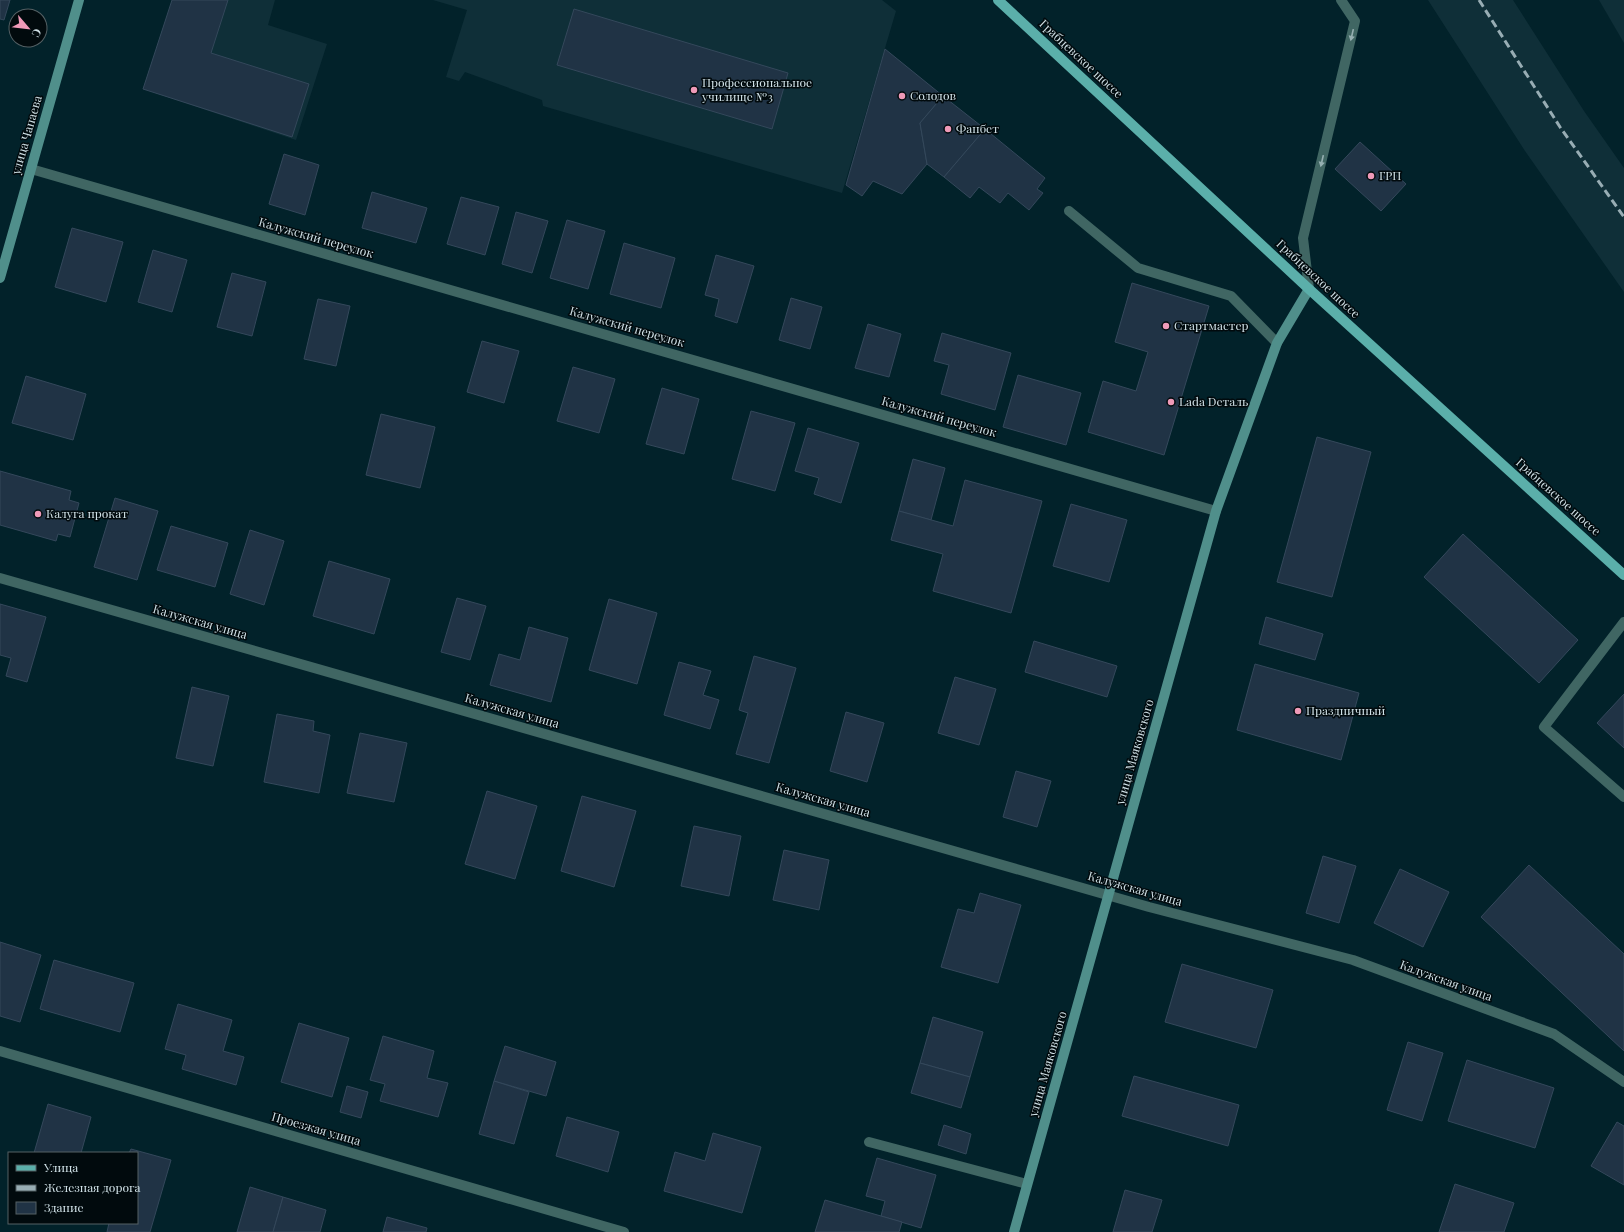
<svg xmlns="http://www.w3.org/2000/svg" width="1624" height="1232" viewBox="0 0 1624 1232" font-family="'Playfair Display',serif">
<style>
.built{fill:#0f2f38}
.building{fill:#203345;stroke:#34485b}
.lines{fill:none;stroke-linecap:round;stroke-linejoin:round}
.lane{stroke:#406663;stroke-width:10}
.street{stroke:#406663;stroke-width:10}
.secondary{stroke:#508f8b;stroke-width:10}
.primary{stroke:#5bafaa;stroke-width:10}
.rail{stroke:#98adb4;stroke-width:3;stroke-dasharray:8 4;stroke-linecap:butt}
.oneway{fill:#96b0b2}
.poi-dot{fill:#ef9ab8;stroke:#010a0d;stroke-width:1.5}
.labels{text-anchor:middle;stroke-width:3;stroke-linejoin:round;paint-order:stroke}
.street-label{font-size:12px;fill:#d0e1e7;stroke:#010a0d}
.poi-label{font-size:12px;fill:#d0e1e7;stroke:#010a0d;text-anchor:start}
</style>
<rect width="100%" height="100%" fill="#02222a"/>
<g class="built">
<polygon points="172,0 275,0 268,25 327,44 296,140 143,89"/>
<polygon points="433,0 882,0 896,11 842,193 543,106 542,100 465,72 459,81 446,77 467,10"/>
<polygon points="1428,0 1513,0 1584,111 1624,168 1624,292 1525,151"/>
<polygon points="1599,0 1624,0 1624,43"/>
</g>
<g class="building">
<polygon points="0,0 10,0 4,20 0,19"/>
<polygon points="172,0 228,0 211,53 309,84 292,137 143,89"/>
<polygon points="574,9 788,73 772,129 557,65"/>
<polygon points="885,49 943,96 920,123 927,164 902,194 873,181 862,196 846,185"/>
<polygon points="943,96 985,129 944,177 927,164 920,123"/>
<polygon points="985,129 1045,178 1037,189 1043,193 1029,210 1008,193 1000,203 979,187 970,198 944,177"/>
<polygon points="1360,142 1406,184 1381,211 1335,169"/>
<polygon points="284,154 319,165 305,215 269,204"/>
<polygon points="372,192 427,208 416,243 362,228"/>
<polygon points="461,197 499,207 485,255 447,244"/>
<polygon points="516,212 548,221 532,273 502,264"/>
<polygon points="567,220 605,231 588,289 550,278"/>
<polygon points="72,228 123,242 106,302 55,287"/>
<polygon points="624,243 675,258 661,308 610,294"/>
<polygon points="153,250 187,260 172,312 138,302"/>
<polygon points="716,255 754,266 737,323 715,316 719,299 705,295"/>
<polygon points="232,273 266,282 252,336 217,327"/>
<polygon points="1132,283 1209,306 1164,455 1088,432 1103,381 1136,391 1148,352 1115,342"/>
<polygon points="791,298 822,307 810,349 779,340"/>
<polygon points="318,299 350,306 336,366 304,359"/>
<polygon points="868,324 901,334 889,377 855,368"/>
<polygon points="942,333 1011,353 995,410 941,394 949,365 934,361"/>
<polygon points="482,341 519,351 504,403 467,392"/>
<polygon points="573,367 615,379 599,433 557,421"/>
<polygon points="1018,375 1081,393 1066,445 1003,427"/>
<polygon points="26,376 86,394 73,440 12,423"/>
<polygon points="662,388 699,399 684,454 646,444"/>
<polygon points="751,411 795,423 775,491 732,479"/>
<polygon points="381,414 435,427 420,488 366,475"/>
<polygon points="808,428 859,443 841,503 814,494 819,478 795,471"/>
<polygon points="1317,437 1371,452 1332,597 1277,582"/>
<polygon points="913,459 945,468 931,520 899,511"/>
<polygon points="0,471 71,491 69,500 79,503 70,537 58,534 56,541 0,525"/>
<polygon points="965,480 1042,501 1011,613 933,591 943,554 891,540 899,511 953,526"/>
<polygon points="115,498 158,511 137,580 94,567"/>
<polygon points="1071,504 1127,520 1109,582 1053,566"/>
<polygon points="171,526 228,543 215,587 157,570"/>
<polygon points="250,530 284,541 264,605 230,594"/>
<polygon points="1463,534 1578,640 1539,683 1424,577"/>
<polygon points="329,561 390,579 374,634 313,616"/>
<polygon points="457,598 486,606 470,660 441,652"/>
<polygon points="609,599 657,613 637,684 589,670"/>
<polygon points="0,604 46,617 27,682 6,676 11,658 0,655"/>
<polygon points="1266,617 1323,634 1315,660 1259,644"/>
<polygon points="529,627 568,638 551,702 490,685 499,654 520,660"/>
<polygon points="1034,641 1117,666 1107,697 1025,672"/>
<polygon points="754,656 796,668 769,763 736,754 748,713 739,710"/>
<polygon points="679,662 711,671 703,695 719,700 710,729 664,715"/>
<polygon points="1255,664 1359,693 1341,760 1237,730"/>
<polygon points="955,677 996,689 979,745 938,733"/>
<polygon points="192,687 229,696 213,766 176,758"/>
<polygon points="1624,694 1624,748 1597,723"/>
<polygon points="846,712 884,723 867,782 830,771"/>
<polygon points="277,714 314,721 313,731 330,735 319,793 264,782"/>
<polygon points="360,733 407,743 394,802 347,793"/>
<polygon points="1016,771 1051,781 1037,827 1003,817"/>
<polygon points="487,791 537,806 515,879 465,864"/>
<polygon points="582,796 636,811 614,887 561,871"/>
<polygon points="694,826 741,836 729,896 681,886"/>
<polygon points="784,850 829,860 819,910 773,900"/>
<polygon points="1323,856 1356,866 1339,923 1306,913"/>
<polygon points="1529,865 1624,954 1624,1051 1481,917"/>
<polygon points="1400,869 1449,892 1423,947 1374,923"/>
<polygon points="980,893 1021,905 998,983 941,967 958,909 974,913"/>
<polygon points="0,942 41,955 20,1022 0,1016"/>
<polygon points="54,960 134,983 120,1032 40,1009"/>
<polygon points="1182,964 1273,990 1256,1048 1165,1022"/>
<polygon points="178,1004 232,1020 223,1051 244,1057 236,1085 182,1069 186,1055 165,1049"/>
<polygon points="933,1017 983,1032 970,1077 920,1063"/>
<polygon points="299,1023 349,1038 332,1097 281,1082"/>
<polygon points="383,1036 434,1051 427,1078 448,1083 438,1117 380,1101 385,1084 370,1080"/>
<polygon points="1408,1042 1443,1053 1422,1121 1387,1110"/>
<polygon points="505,1046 556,1062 546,1096 494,1081"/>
<polygon points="1467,1060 1554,1088 1535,1148 1448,1121"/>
<polygon points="920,1063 970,1077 961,1108 911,1093"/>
<polygon points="1134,1076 1239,1105 1228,1146 1122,1116"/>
<polygon points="494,1081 529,1092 514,1144 479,1134"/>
<polygon points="347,1086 368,1092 361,1118 340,1112"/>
<polygon points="48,1104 91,1117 81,1153 34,1153"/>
<polygon points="567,1117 619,1132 608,1172 556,1156"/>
<polygon points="1617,1122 1624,1126 1624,1185 1591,1166"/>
<polygon points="944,1125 971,1134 966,1154 938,1145"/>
<polygon points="713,1133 761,1147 742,1213 664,1191 675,1152 705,1161"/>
<polygon points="131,1149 171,1160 150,1232 107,1232 109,1223 137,1223 137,1153 129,1153"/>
<polygon points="877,1158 936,1175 921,1228 881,1216 885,1201 866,1196"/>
<polygon points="1455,1184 1514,1203 1504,1232 1439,1232"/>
<polygon points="250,1187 283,1197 273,1232 237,1232"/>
<polygon points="1125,1190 1162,1200 1152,1232 1113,1232"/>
<polygon points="283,1197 326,1210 320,1232 273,1232"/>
<polygon points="825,1200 902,1222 899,1232 815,1232"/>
<polygon points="387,1217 427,1228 426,1232 383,1232"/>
</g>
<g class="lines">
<g class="lane">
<polyline points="1069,211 1138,268 1231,296 1277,343"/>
<polyline points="1624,622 1544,727 1624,797"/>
<polyline points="869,1142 1027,1184"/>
</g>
<g class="street">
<polyline points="31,169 1216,511"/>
<polyline points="1309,289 1303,238 1355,21 1341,0"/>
<polyline points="0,578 1149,907 1353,960 1554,1034 1624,1082"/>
<polyline points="0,1051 624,1232"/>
</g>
<g class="secondary">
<polyline points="0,278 79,0"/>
<polyline points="1014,1232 1216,511 1277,343 1309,289"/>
</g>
<polyline class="primary" points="998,0 1309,289 1624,575"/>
<polyline class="rail" points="1479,0 1560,127 1624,217"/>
</g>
<defs><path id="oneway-solid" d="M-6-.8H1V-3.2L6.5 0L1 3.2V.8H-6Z"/></defs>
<g class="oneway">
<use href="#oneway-solid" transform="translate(1352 35) rotate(103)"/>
<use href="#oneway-solid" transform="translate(1322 161) rotate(103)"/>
</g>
<g class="poi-dot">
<circle cx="694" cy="90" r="4"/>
<circle cx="902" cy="96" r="4"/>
<circle cx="948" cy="129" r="4"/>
<circle cx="1371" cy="176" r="4"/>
<circle cx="1166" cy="326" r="4"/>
<circle cx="1171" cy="402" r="4"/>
<circle cx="38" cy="514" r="4"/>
<circle cx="1298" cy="711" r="4"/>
</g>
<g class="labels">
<g class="street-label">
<text transform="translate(1081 59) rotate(43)" y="4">Грабцевское шоссе</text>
<text transform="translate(27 135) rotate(-74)" y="4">улица Чапаева</text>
<text transform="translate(316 238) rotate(16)" y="4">Калужский переулок</text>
<text transform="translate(1318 279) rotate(43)" y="4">Грабцевское шоссе</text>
<text transform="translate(627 327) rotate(16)" y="4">Калужский переулок</text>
<text transform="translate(939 417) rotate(16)" y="4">Калужский переулок</text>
<text transform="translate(1558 497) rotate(42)" y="4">Грабцевское шоссе</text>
<text transform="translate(200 622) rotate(16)" y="4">Калужская улица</text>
<text transform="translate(512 711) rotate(16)" y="4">Калужская улица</text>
<text transform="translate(1135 752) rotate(-74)" y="4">улица Маяковского</text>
<text transform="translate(823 800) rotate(16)" y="4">Калужская улица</text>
<text transform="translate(1135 889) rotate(16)" y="4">Калужская улица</text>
<text transform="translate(1446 981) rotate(20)" y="4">Калужская улица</text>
<text transform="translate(1048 1064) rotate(-74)" y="4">улица Маяковского</text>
<text transform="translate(316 1129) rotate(16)" y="4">Проезжая улица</text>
</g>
<g class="poi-label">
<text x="702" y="87">Профессиональное<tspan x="702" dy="14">училище №3</tspan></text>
<text x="910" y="100">Солодов</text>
<text x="956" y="133">Фанбет</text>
<text x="1379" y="180">ГРП</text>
<text x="1174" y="330">Стартмастер</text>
<text x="1179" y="406">Lada Dеталь</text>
<text x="46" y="518">Калуга прокат</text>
<text x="1306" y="715">Праздничный</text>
</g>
</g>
<rect x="8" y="1152" width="130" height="72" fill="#010a0d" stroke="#546064"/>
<rect x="16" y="1165" width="20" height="6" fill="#5bafaa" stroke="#546064"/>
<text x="44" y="1172" font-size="12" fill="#d0e1e7">Улица</text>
<rect x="16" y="1185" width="20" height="6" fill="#98adb4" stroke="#546064"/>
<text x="44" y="1192" font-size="12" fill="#d0e1e7">Железная дорога</text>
<rect x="16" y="1202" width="20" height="12" fill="#203345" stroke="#546064"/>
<text x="44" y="1212" font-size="12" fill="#d0e1e7">Здание</text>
<g transform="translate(28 28) rotate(118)"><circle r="19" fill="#010a0d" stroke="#546064"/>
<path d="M0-3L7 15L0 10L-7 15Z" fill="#ef9ab8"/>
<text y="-6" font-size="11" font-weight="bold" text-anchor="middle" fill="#d0e1e7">С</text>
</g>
</svg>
